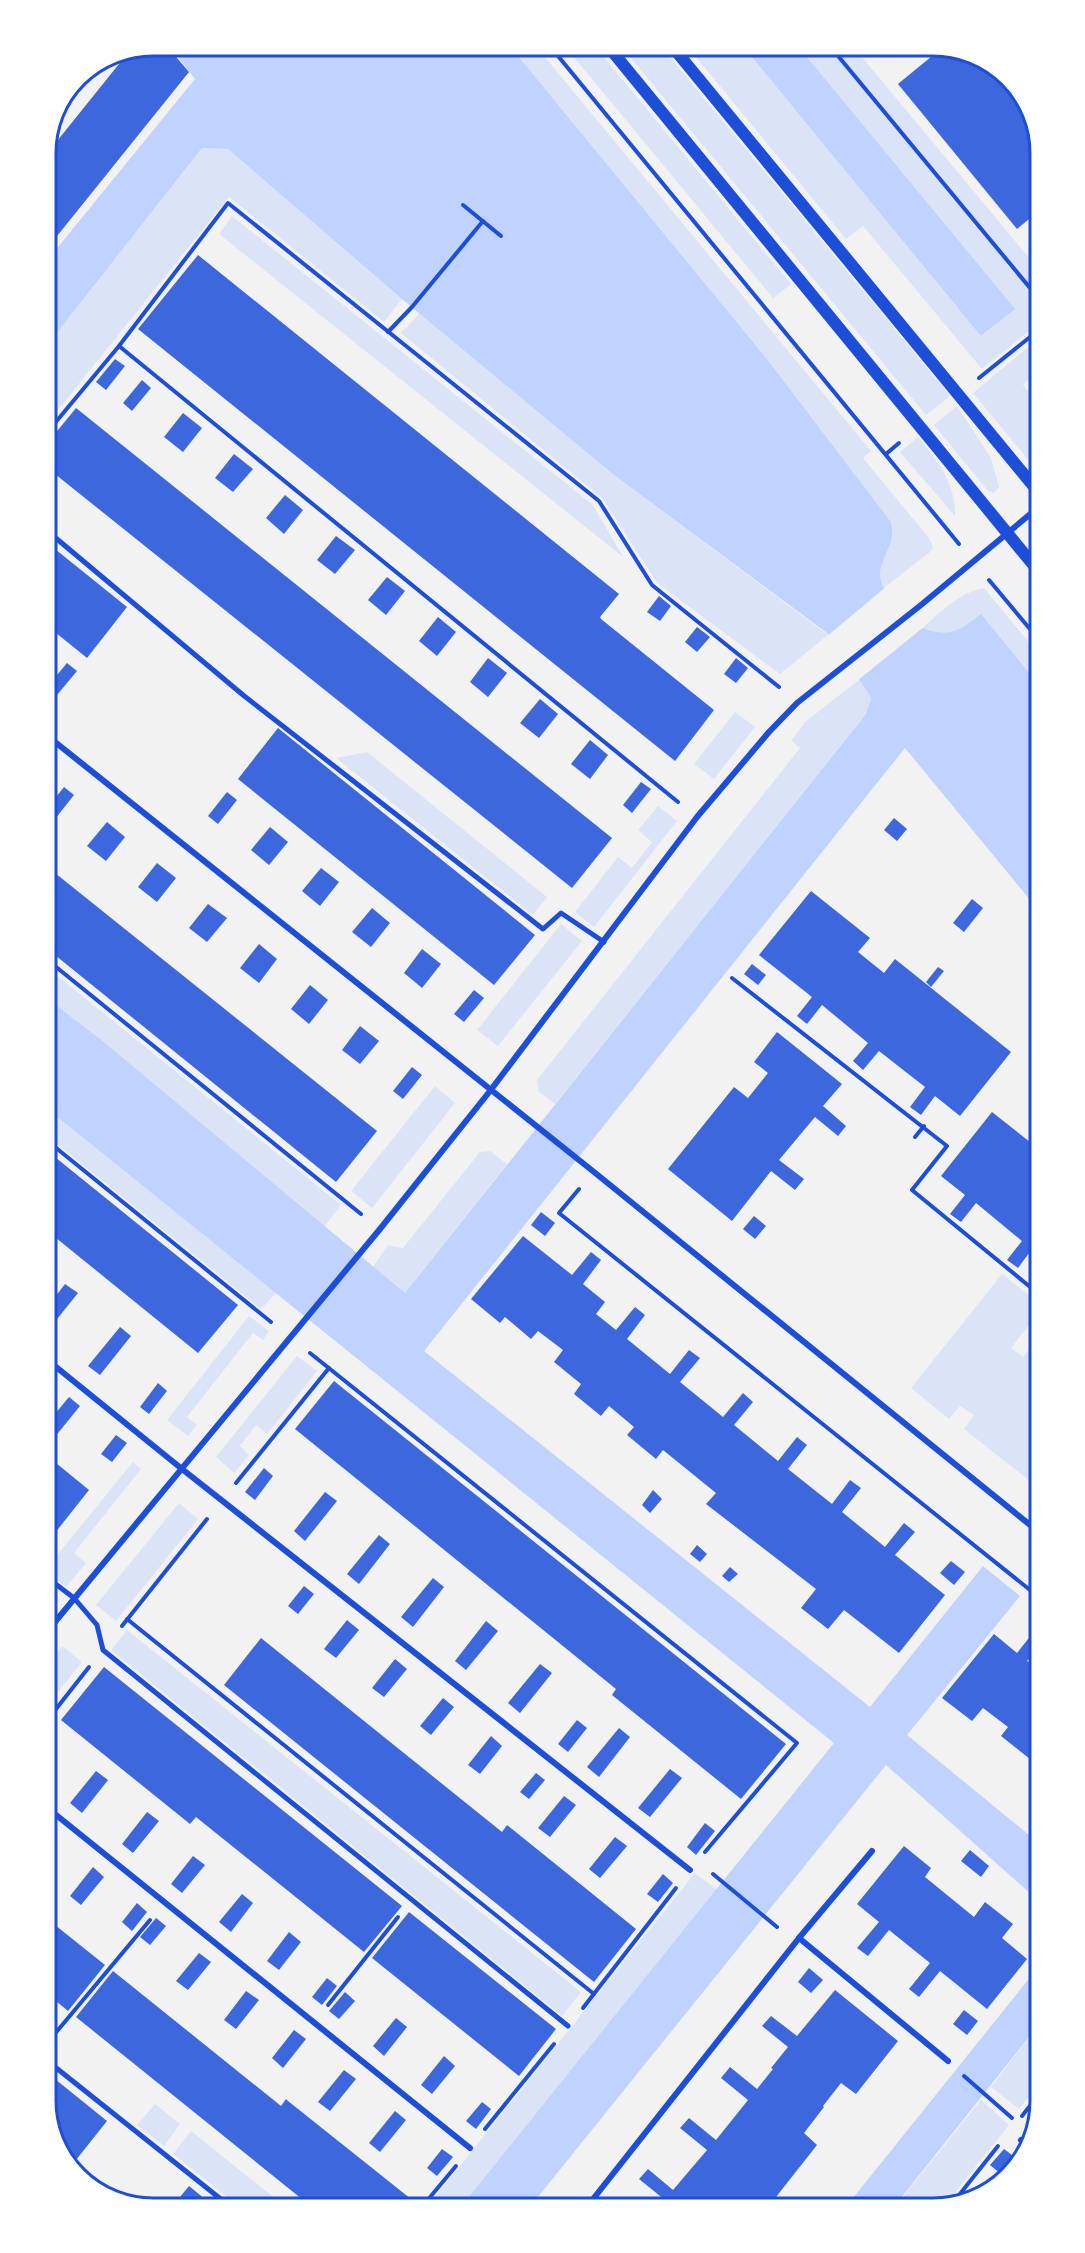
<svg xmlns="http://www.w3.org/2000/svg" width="1085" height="2253" viewBox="0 0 1085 2253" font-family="'Golos Text',sans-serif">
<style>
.green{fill:#dbe4f7}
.water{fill:#bfd3fe}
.pier{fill:#f2f2f2}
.building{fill:#3d67dc}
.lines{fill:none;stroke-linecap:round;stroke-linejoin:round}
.path{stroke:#1d4ed8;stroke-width:4}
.pedestrian{stroke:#1d4ed8;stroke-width:5}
.minor{stroke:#1d4ed8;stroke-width:6}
.secondary{stroke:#1d4ed8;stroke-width:12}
.rim{fill:none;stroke:#1d4ed8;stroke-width:3}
</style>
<rect width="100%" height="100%" fill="#f2f2f2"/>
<g class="green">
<path d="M509 45H535L871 451 863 458 929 538 933 547 930 552 884 588C873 569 889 554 892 537 893 532 892 527 891 522L767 359Z"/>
<polygon points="564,45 594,45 791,284 773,298"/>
<polygon points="620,45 660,45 950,396 926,415"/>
<polygon points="686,45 742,45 982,336 1014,309 797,45 852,45 1040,271 1040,308 1037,310 1040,314 1040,322 982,369 863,226 846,239"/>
<polygon points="202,148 228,149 402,299 384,322 229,197 45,426 45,348"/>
<polygon points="232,216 593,505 623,557 219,234"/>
<polygon points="420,313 614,475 828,635 780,674 657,583 603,499 401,333"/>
<polygon points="1040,337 1040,370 1023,385 1040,406 1040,474 973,393"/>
<polygon points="957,406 991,458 999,487 994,493 988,491 934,425"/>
<path d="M918 437C939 462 955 483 955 516L900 452Z"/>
<path d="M984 588 1040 656V686L981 615C959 631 951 638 922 628 941 612 958 593 984 588Z"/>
<polygon points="860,679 871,698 866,714 555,1104 539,1092 537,1080 800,748 791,741 805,722"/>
<polygon points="735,712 755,727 714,779 694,764"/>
<polygon points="367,752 547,897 533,915 336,758"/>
<polygon points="658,806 677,821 594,927 575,912 618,857 632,868 652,842 638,830"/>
<polygon points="561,924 582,941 498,1046 477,1030"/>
<polygon points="45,966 341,1205 324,1227 45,1004"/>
<polygon points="435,1086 455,1103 372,1208 351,1191"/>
<polygon points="45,1107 276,1293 261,1309 45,1134"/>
<polygon points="490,1151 507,1164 405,1293 373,1267 388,1245 403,1248 480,1152"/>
<polygon points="1002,1274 1040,1304 1040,1311 1011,1348 1023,1357 1040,1336 1040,1489 964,1429 974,1415 960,1406 949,1419 911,1388"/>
<polygon points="249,1316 269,1331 263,1340 253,1333 187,1417 197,1425 188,1436 167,1420"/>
<polygon points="297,1356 317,1371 267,1434 256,1425 240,1446 249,1455 234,1473 216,1457"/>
<polygon points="133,1462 141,1469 74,1553 86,1563 66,1587 45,1570"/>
<polygon points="179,1503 198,1519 116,1621 96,1605"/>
<polygon points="127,1630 581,1992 562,2016 111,1650"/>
<polygon points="62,1646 82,1662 45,1708 45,1667"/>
<polygon points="695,1873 717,1890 460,2208 426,2208"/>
<polygon points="1040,2023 1040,2083 1019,2109 991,2087"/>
<polygon points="981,2100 1009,2125 944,2206 932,2208 894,2208"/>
<polygon points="155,2104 180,2124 164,2146 137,2125"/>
<polygon points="191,2131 287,2208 241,2208 173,2154"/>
</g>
<g class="water">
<path d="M169 45H509L767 359 891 522C892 527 893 532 892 537 889 554 873 569 884 588L922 628C951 638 959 631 981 614L1040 686V912L905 748 424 1351 870 1707 983 1566 1020 1596 907 1735 1040 1844V1902L886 1765 529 2208H460L834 1743 45 1107V997L100 1039 405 1293 866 714 871 698 867 691 827 633 614 475 402 299 228 149 202 148 45 348V263L195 79Z"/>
<polygon points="742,45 797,45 1015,309 981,336"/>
<polygon points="1040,1965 1040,2023 893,2208 845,2208"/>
</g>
<polygon class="pier" points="887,586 925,626 857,681 826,637"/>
<g class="building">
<polygon points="153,45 166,45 189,72 45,251 45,156 123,59 117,52"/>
<polygon points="943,47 998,67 1032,112 1040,153 1040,210 1017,229 898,84"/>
<polygon points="198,255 619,594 600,617 601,619 714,710 675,761 138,329"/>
<polygon points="115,359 125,366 106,390 96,382"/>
<polygon points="142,380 151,388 132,411 123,403"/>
<polygon points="76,408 612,838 572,888 45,466 45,446"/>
<polygon points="183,413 202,428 183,452 164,437"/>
<polygon points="234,454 253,469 233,492 215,478"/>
<polygon points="285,495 303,510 284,534 266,518"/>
<polygon points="336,536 355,550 335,574 317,560"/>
<polygon points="45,541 127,607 87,658 45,624"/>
<polygon points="387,577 405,591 386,615 368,600"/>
<polygon points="659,596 671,606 660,621 647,612"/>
<polygon points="438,617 456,632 437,656 419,641"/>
<polygon points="697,627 710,637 697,652 685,642"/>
<polygon points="488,658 507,673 488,697 470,682"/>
<polygon points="736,658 748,668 736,683 724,674"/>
<polygon points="67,663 77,671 57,695 47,687"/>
<polygon points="540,699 558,714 539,738 520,723"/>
<polygon points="278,728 535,935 494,985 238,779"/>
<polygon points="590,740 608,755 590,779 571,764"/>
<polygon points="641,782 651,789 632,813 623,805"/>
<polygon points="64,787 74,795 55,819 45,811"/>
<polygon points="227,792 237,800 218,824 208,816"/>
<polygon points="894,818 907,829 897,841 884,830"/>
<polygon points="107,822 125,837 106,861 87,846"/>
<polygon points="270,827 288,842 269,865 251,850"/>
<polygon points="157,863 176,878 157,902 138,887"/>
<polygon points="45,865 377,1131 336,1182 45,947"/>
<polygon points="321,868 339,882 320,906 302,891"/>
<polygon points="811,891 870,938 858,952 884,973 895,959 1011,1052 960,1116 935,1096 921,1115 910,1107 925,1087 879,1051 863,1070 853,1061 868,1043 822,1005 807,1024 797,1016 812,997 759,955"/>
<polygon points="972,899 983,908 964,932 953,923"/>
<polygon points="208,904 227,918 207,942 189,928"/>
<polygon points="372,908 390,923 371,947 352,932"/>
<polygon points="259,944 277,959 259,983 240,968"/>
<polygon points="422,949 441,964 422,988 404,973"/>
<polygon points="752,964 766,975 758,985 744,974"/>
<polygon points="938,967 944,971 931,987 926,982"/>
<polygon points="310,985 328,1000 309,1024 291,1009"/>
<polygon points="474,990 484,998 464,1022 454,1014"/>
<polygon points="360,1026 379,1041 360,1064 342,1050"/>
<polygon points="777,1032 842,1084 823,1106 846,1126 838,1136 815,1117 779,1160 804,1179 795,1190 771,1171 732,1221 668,1169 734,1087 748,1098 768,1073 754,1062"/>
<polygon points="412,1067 422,1075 403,1099 393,1091"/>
<polygon points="992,1112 1040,1150 1040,1255 1032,1249 1018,1268 1007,1260 1022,1241 976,1203 961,1222 950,1214 965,1195 941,1176"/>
<polygon points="45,1149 238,1305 198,1353 45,1229"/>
<polygon points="541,1212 555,1223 545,1236 531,1225"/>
<polygon points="754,1216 766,1226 755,1239 743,1229"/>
<polygon points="523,1236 572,1275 591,1252 601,1260 583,1284 605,1302 596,1314 616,1330 635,1307 645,1315 627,1339 670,1374 689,1350 700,1358 680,1382 723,1417 743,1393 753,1402 734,1425 778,1461 797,1437 807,1445 788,1469 832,1504 850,1480 861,1488 842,1512 885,1547 904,1523 915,1532 895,1555 945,1595 899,1653 844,1610 828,1629 801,1608 816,1589 706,1504 716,1493 663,1450 656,1459 627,1435 634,1427 609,1406 601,1416 574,1394 581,1384 554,1362 563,1350 538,1331 531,1339 505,1317 500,1323 471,1299"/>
<polygon points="65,1284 78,1293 45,1334 45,1310"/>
<polygon points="120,1327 131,1336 100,1375 88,1366"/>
<polygon points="334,1381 786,1744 741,1799 612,1695 616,1689 295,1429"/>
<polygon points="158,1383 167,1391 149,1414 140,1407"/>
<polygon points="69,1397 80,1406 54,1438 45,1431 45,1426"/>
<polygon points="116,1435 127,1443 112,1462 101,1454"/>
<polygon points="45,1454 89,1490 47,1543 45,1541"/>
<polygon points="264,1468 273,1476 255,1500 245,1492"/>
<polygon points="653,1490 662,1499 650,1513 642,1505"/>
<polygon points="325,1492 337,1501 305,1541 294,1531"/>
<polygon points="379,1535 390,1544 359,1584 347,1574"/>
<polygon points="697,1545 707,1554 700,1562 690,1554"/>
<polygon points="951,1561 965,1572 954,1585 940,1573"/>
<polygon points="730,1567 738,1574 729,1582 722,1576"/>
<polygon points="433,1578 444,1587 413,1627 401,1617"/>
<polygon points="304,1586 314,1594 298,1614 288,1606"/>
<polygon points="347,1620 359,1630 336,1658 324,1649"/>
<polygon points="486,1621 498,1631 466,1670 455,1661"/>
<polygon points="1036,1629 1040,1632 1040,1645 1027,1661 1040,1671 1040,1753 1036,1751 1030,1759 1001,1736 1008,1727 983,1708 972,1721 942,1698 994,1634 1017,1653"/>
<polygon points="261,1638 502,1832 507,1825 636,1929 594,1982 224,1685"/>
<polygon points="395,1659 407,1669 384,1697 372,1688"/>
<polygon points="540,1664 552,1673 520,1713 508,1703"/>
<polygon points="104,1667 402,1906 364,1952 196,1817 190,1824 61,1720"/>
<polygon points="443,1698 454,1707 431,1735 420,1726"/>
<polygon points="577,1720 587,1728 568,1752 558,1744"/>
<polygon points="619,1728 630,1737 599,1777 587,1767"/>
<polygon points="491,1736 502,1746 480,1774 468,1765"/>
<polygon points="670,1769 682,1778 650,1817 638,1808"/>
<polygon points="96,1771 108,1780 82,1813 70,1803"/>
<polygon points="536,1773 545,1780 529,1799 520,1792"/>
<polygon points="564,1796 576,1805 550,1837 538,1828"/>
<polygon points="1038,1806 1040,1820 1036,1825 1030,1819"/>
<polygon points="147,1812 159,1821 133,1853 122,1844"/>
<polygon points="705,1823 715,1831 696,1855 687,1847"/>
<polygon points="45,1829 56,1838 45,1852"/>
<polygon points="615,1837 627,1846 600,1878 589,1869"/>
<polygon points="904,1846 931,1868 925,1877 974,1917 985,1902 1013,1924 1002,1938 1027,1959 987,2009 940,1971 919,1997 909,1989 930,1963 889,1930 868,1956 857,1948 879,1922 857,1904"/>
<polygon points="970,1850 989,1866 981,1877 961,1861"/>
<polygon points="193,1856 205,1865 182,1893 171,1884"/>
<polygon points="93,1867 104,1877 81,1905 70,1896"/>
<polygon points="663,1874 673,1883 658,1902 647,1894"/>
<polygon points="242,1894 253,1903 231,1932 219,1922"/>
<polygon points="137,1903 147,1912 132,1931 122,1922"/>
<polygon points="409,1912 556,2029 519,2076 372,1958"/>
<polygon points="45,1917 105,1965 68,2011 45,1992"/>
<polygon points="156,1918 166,1926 150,1945 140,1937"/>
<polygon points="289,1932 301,1942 279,1970 267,1961"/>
<polygon points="199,1953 211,1962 188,1990 176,1981"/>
<polygon points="809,1968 823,1980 811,1993 798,1982"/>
<polygon points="113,1971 281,2106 286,2099 288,2101 416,2203 412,2208 313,2208 76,2017"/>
<polygon points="327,1978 337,1986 322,2005 312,1997"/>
<polygon points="835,1990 898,2041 856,2094 841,2083 823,2106 824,2107 804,2133 817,2145 776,2197 766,2208 659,2208 665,2200 639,2179 648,2169 673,2190 707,2150 680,2128 689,2118 716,2140 748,2100 721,2078 730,2067 757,2089 773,2069 771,2068 788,2047 762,2026 771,2016 797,2036"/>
<polygon points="246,1991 259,2000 236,2029 224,2020"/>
<polygon points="345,1992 355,2001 339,2019 329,2011"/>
<polygon points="964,2010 978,2021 967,2035 953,2024"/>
<polygon points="396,2018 407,2027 384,2056 373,2046"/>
<polygon points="294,2030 306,2039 283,2068 272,2058"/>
<polygon points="444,2056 455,2066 432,2094 421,2085"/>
<polygon points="344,2070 356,2079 330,2111 318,2102"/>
<polygon points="45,2071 107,2121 72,2165 53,2141 45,2100"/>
<polygon points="482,2102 491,2109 476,2129 466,2121"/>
<polygon points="395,2111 406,2120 380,2152 369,2143"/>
<polygon points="442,2149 453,2157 437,2176 427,2168"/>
<polygon points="1004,2149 1016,2158 1002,2175 990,2165"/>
<polygon points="189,2186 216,2208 171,2208"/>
</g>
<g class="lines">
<g class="path">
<polyline points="549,45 959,544"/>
<polyline points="829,45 1040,300"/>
<polyline points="463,205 501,236"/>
<polyline points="388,332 412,307 483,221"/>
<polyline points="119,346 678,802"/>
<polyline points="979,378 1040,329"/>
<polyline points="45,435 119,346 228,203 599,501 652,585 779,687"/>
<polyline points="886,454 899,443"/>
<polyline points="989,580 1040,641"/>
<polyline points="45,783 54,771"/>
<polyline points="45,958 361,1214"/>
<polyline points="732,978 947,1146 912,1190 1040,1295"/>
<polyline points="915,1137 924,1126"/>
<polyline points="45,1139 271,1322"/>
<polyline points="579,1189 559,1213 1040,1598"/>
<polyline points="310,1353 797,1743 705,1852"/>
<polyline points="236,1483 329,1368"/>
<polyline points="127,1619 594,1994"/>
<polyline points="122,1626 207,1519"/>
<polyline points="45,1723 89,1667"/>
<polyline points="713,1874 777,1927"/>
<polyline points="328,2005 398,1917"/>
<polyline points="583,2008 676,1888"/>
<polyline points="53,2036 150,1920"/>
<polyline points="964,2076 1012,2118"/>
<polyline points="1022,2116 1040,2093"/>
<polyline points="485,2129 554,2044"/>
<polyline points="952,2204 998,2146"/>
<polyline points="421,2208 456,2166"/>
</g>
<g class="pedestrian">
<polyline points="45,529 243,695 543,929 561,913 604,942"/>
<polyline points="45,1576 74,1598 97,1625 103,1650 568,2026"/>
<polyline points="45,2059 232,2208"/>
</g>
<g class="minor">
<polyline points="45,734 594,1172 1040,1533"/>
<polyline points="45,1358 182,1469 690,1870"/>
<polyline points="45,1634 380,1229 490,1091 697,817 769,732 797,703 921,605 1040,506"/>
<polyline points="45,1806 470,2148"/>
<polyline points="799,1938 948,2061"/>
<polyline points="1021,2140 1026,2145"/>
<polyline points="586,2208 799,1938 872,1851"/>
</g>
<g class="secondary">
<polyline points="607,45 1040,573"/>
<polyline points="671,45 1040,494"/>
</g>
</g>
<path d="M0 0H1085V2253H0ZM153 56H933A97 97 0 0 1 1030 153V2101A97 97 0 0 1 933 2198H153A97 97 0 0 1 56 2101V153A97 97 0 0 1 153 56Z" fill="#fff" fill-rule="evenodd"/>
<path class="rim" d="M153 56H933A97 97 0 0 1 1030 153V2101A97 97 0 0 1 933 2198H153A97 97 0 0 1 56 2101V153A97 97 0 0 1 153 56Z"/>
</svg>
